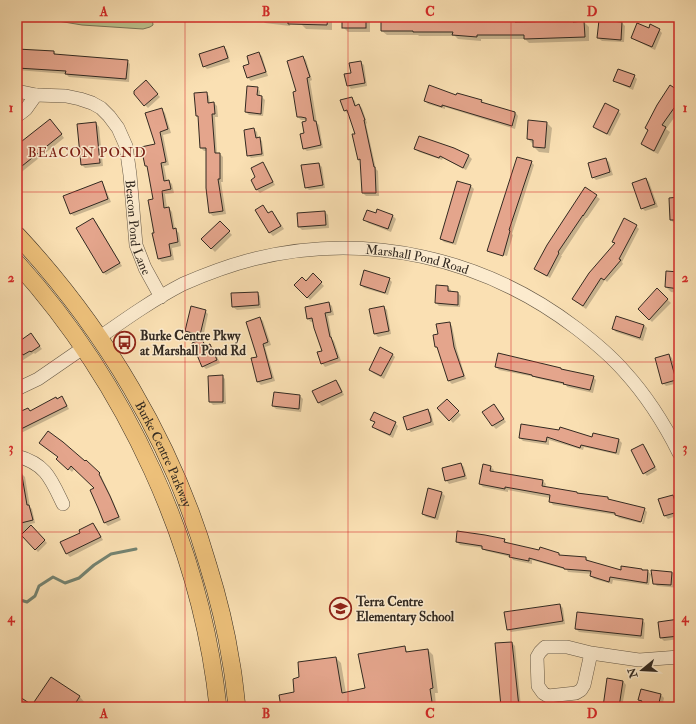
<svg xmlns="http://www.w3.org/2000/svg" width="696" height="724" viewBox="0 0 696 724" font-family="'IM FELL Double Pica',serif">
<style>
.green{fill:#bcc38e;stroke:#787658}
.shadow{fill:#0003}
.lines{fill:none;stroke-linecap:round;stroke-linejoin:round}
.stream{stroke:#748371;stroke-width:3}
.building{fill:#e4a58c;stroke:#332a21}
.minor-casing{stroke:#655846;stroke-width:14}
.major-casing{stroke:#332a21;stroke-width:18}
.minor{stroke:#fcebce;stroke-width:13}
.major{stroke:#edc07a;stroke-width:17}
.grid{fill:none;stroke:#d62828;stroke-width:1;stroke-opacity:0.55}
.labels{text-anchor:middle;stroke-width:3;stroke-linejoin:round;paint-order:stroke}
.street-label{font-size:13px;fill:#332a21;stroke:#fcebce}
.poi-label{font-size:13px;font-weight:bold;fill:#332a21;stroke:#fcebce;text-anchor:start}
.neighbourhood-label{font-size:14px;letter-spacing:1px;fill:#7a1f14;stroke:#fcebce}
.neatline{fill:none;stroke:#d62828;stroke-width:1.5}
.grid-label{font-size:13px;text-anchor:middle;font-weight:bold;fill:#d62828}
</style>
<rect width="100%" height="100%" fill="#fae0b3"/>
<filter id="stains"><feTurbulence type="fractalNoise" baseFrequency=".005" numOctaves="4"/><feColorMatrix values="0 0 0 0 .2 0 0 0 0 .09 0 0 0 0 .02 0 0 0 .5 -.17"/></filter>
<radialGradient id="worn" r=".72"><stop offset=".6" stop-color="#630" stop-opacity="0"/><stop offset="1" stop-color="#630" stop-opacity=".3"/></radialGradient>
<polygon class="green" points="34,17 152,17 153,25 150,27 143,29 82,25"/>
<g class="shadow">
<polygon points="260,17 291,17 290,26 265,23 260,18"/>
<polygon points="301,17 332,17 332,30 306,29 301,24"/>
<polygon points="343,17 370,17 370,32 348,32 343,27"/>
<polygon points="382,17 449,17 489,20 514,19 518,23 562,22 572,17 577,23 584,22 589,27 589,41 529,43 525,39 481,39 481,41 458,39 455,36 419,36 418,35 387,35 382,31"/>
<polygon points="622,23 625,26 624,42 602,41 598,38"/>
<polygon points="649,29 659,30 662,33 655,50 635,40 632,37"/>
<polygon points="224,47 227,50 230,62 207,69 204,66"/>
<polygon points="17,50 54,52 57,55 127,61 130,64 129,82 69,77 66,74 17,70"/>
<polygon points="258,53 262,56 268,76 251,81 248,78 244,67 251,64"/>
<polygon points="303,57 306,60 312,80 310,81 317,123 319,125 323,148 307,151 303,148 307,120 301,120 298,117 297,92"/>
<polygon points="360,62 364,65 367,86 351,89 348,85 352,74"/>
<polygon points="634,76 637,79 633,90 618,83 615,80"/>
<polygon points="146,82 160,97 148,108 134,94"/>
<polygon points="248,87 257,88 260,91 260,96 262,97 265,100 263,116 249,115 246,112"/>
<polygon points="679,92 679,111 666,129 670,132 658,154 646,148 642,144 649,131 646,128"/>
<polygon points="206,93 209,96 210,104 214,103 217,106 218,117 215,117 217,154 220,154 223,157 223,182 221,182 226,214 213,216 210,213 207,188 207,151 204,151 201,148 199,117 197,115"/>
<polygon points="457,96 481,101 484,103 515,112 518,116 515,129 445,107 445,109 428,104 425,101"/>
<polygon points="351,98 355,101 356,106 359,105 362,108 367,123 366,124 376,169 378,171 379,196 366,196 363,193 362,162 358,159 356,134 349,113 348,114 345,111"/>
<polygon points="161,109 165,113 171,133 163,135 169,165 164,166 167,181 169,181 172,184 174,193 165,194 167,208 169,208 172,212 175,229 179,233 181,246 172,248 174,260 162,262 159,259 155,234 154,200 156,145"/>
<polygon points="618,111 621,114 610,136 597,130 594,127"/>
<polygon points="53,123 64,138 19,174 17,173 17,146"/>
<polygon points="96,123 99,127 103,166 85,168 82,165"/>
<polygon points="547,123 552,128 549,153 539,152 534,147 534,144 533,144 528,139"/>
<polygon points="254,129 257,132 258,138 259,138 262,141 264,156 251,158 248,155"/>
<polygon points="415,149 454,149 469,156 472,159 466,170 443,158 442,160 419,152"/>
<polygon points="605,159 609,162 613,175 596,180 593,177"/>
<polygon points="531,162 534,165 512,234 513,235 507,256 490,251 490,253 488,251"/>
<polygon points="263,164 266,167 275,185 260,193 257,190 252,180 256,178"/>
<polygon points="319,164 322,167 325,188 309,190 306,187"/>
<polygon points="646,179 649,182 658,207 645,211 642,208"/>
<polygon points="101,182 104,185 111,202 74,216 70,213"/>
<polygon points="458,182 471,186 474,189 456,245 444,242 441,239"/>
<polygon points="585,188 600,199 587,218 586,218 561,256 562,256 550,278 539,272 536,269"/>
<polygon points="679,198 679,223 674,223 671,220"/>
<polygon points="263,206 269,214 272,212 275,215 284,229 273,236 270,233"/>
<polygon points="325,212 328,215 329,228 302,230 299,227"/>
<polygon points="376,214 393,216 396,219 391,232 368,223 365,220"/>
<polygon points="93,219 96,222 122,266 106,275 103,272"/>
<polygon points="220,222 232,235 215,252 202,239"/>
<polygon points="636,226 639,229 622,262 623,264 607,282 605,280 586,309 576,302 573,299 615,244 613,242"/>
<polygon points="679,273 679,293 671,292 666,287"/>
<polygon points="313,275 324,286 310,300 296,285 306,282"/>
<polygon points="389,279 392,282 388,295 364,288 361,285"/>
<polygon points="448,287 451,290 451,292 458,293 461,296 460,307 439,306 436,303"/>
<polygon points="657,290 671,303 652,322 639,309"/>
<polygon points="257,293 260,296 261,308 237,310 233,307"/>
<polygon points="329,303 332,306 334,315 328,316 332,339 334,341 341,361 325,367 322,363 324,351 314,321 311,322 308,319 306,308"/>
<polygon points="384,307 387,310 391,334 378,337 375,334"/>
<polygon points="205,311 208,314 203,338 189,334 186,331"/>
<polygon points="260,318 263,321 271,345 265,347 275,381 261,385 258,382 252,359 258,357"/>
<polygon points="449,323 452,326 457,350 466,379 452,384 449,381 439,350 436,347 439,335"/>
<polygon points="644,325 647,328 643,341 616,332 613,329"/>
<polygon points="31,334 42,349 35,354 34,353 17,364 17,344"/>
<polygon points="202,340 205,343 206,347 210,345 213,348 220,363 206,369 203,366"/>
<polygon points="392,354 395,357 384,379 373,373 370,370"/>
<polygon points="669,355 672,358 679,383 666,386 663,383"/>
<polygon points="496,367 561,369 562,370 593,377 596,380 593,393 567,387 566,385 536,378 535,377 499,370"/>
<polygon points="222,376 225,379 226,404 213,405 210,402"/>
<polygon points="336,381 339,384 344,395 322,406 319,403 313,392"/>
<polygon points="300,396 303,399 301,412 276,409 273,406"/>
<polygon points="61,397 64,400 69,409 23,432 17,434 17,415 30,412"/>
<polygon points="447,400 461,415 453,423 439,408"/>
<polygon points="494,405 497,408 506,422 496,429 493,426 484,412"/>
<polygon points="428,410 431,413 434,425 411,432 408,429"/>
<polygon points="371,419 395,423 398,426 393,438 377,430 374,427 375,423"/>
<polygon points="522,425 593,438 619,440 622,443 619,455 584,447 583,450 549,440 549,445 523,441 520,438"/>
<polygon points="643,445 646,448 657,470 647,476 644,473"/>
<polygon points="86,461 102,477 102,478 113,501 121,520 108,526 105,523 96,488 75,468 72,472 61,462 85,462"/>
<polygon points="461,464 464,467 467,479 449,484 446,480"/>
<polygon points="491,467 494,470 493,473 543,481 546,484 545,487 608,498 610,500 645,510 643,510 640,523 619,518 616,515 553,505 550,501 550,498 508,490 508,492 483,487 480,484"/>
<polygon points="22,474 25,477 30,507 32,509 35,523 30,524 47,543 38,552 18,530 17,524 17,475"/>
<polygon points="442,493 445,496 438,520 426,517 423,514"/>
<polygon points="672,496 675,499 679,510 679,515 668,519 665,516 659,500"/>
<polygon points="645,510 647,512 644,524 642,524"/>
<polygon points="93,524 96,527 103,540 70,557 67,554 62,542 82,533"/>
<polygon points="504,540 507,543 540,551 559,554 562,557 586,558 589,561 621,571 647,571 651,574 649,585 613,580 612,584 594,579 591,576 592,574 568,572 567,570 532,560 532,564 513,560 511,557 486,551 483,548 460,545 457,542"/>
<polygon points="18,558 20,560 18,568 17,567 17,562"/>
<polygon points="653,572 679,573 679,588 657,586 654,583"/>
<polygon points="560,605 563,608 565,624 511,632 508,629"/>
<polygon points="642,620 645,623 644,639 579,632 576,629"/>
<polygon points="679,620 679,639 664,641 661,638"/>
<polygon points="512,643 515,646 521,707 502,707 496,644"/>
<polygon points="404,648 409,653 428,650 433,655 438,693 435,693 436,707 282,707 295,693 300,677 336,658 341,663 346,693 366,689"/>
<polygon points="51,678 80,697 86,704 84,707 17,707 17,696 32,706"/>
<polygon points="623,681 626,685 622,707 604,707"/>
<polygon points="661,695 664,698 662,707 641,707 642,703 640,700"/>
</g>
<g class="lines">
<polyline class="stream" points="17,599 27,602 35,596 39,586 53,577 65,583 79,578 94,565 111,554 136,549"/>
</g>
<g class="building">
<polygon points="288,17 328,17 327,25 288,24"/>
<rect x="342" y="17" width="24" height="11"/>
<polygon points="381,17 458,17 488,19 488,18 515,18 515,22 561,21 561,17 573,17 573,22 584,21 585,37 524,39 524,35 477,35 477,37 452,35 453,32 413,32 413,31 381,31"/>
<polygon points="599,20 622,22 621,40 597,38"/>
<polygon points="637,23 649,28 650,24 660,29 652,47 631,38"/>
<polygon points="224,46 228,58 203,67 199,54"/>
<polygon points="17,49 54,51 54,54 128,60 126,79 65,74 66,71 17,68"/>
<polygon points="259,52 266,72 247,78 243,66 249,64 247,56"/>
<polygon points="303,56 310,77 307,78 314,121 316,121 321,145 303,149 300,134 304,133 302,122 306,121 306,118 301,117 297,117 293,92 296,91 287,61"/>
<polygon points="361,61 365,83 347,86 344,74 351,73 349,63"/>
<polygon points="618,69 635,75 630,87 613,81"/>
<polygon points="146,80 158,94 144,106 134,94 134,91"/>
<polygon points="429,85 456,95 457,93 482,100 481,102 515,112 515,115 512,126 442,105 442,107 424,101"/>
<polygon points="670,85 679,91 679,101 662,125 666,127 654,151 641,144 648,130 645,128 657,105"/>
<polygon points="247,86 258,87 257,95 262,96 261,114 245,112"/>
<polygon points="207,92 208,103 214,102 215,114 212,114 215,153 220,153 220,179 218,179 223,211 209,213 206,188 206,148 200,148 198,116 196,116 194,93"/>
<polygon points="352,97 355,106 359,104 365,120 364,120 374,167 375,167 376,193 362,193 360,159 358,160 352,134 355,134 347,110 344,111 340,100"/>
<polygon points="605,103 619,110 607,134 593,127"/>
<polygon points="162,108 168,129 160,132 166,162 161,163 164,181 169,180 171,189 162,191 164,208 169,207 173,229 176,228 178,242 169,244 171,256 158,259 152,233 154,233 148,200 153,199 147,166 145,166 141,147 155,144 145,113"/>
<polygon points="50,119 62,134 17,170 17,145"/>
<polygon points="528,120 547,122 545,148 533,147 533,140 527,139"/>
<polygon points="96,122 100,163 81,165 77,124"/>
<polygon points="254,128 256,138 260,137 262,154 247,156 244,130"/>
<polygon points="419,136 454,148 469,155 463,168 440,156 439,158 414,149"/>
<polygon points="517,157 532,161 509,230 510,231 503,256 487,251"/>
<polygon points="606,158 610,172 592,178 588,163"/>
<polygon points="263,162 273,182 256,190 251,180 255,177 251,168"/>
<polygon points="319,163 323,185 305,188 301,165"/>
<polygon points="646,178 655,204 641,209 632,183"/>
<polygon points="102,181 108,199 70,214 63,196"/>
<polygon points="457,181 471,185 453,243 440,239"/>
<polygon points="585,187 597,195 583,216 583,215 558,252 559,253 547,276 534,269 547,245"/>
<polygon points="679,197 679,220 670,220 669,198"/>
<polygon points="263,205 268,213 272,211 281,226 269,233 255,210"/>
<polygon points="377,209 393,215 388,229 363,220 367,210 376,213"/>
<polygon points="325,211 326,225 298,227 297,213"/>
<polygon points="93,218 120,263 103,273 76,228"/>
<polygon points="624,218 637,225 619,259 621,260 604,280 601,278 583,306 572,299 589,273 615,243 612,242"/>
<polygon points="220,221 230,231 211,249 201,239"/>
<polygon points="364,270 390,278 385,293 360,285"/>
<polygon points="666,271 679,272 679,289 665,287"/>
<polygon points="313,273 322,282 307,298 294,285 302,277 306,281"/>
<polygon points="436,285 448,286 448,291 458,292 458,305 435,303"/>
<polygon points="657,288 668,299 649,320 638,309"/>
<polygon points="258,292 259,305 232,307 231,293"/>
<polygon points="329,302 331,312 325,313 330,337 331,337 338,358 321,364 317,352 322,351 314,328 312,318 307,319 305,307"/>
<polygon points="191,306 206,310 200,335 185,331"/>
<polygon points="384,306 389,331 374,334 369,309"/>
<polygon points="616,316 644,325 640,338 612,329"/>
<polygon points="260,317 268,342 263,344 272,378 257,382 251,358 257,357 246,322"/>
<polygon points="450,322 454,347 464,376 448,381 437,347 435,347 433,335 438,334 436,324"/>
<polygon points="31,333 40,346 31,352 30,351 23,355 17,347 17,343"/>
<polygon points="202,339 205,346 210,344 217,360 202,367 192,343"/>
<polygon points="380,347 393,354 381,376 369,370"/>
<polygon points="498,353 561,368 561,369 594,376 590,390 563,384 564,383 532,376 532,375 495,367"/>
<polygon points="669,354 676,380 662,384 655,358"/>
<polygon points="223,375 223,402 209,402 208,376"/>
<polygon points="336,380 342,392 318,403 312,391"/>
<polygon points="274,392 300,395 299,409 272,406"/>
<polygon points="62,396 67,406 17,431 17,413 28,408 30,411 56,397 57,399"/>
<polygon points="447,399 459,411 449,421 437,408"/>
<polygon points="494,404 504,419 492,426 482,412"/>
<polygon points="428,409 431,419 431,422 407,430 403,417"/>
<polygon points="374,412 396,422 390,435 372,427 375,422 370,420"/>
<polygon points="521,424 559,430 560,427 592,437 593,433 619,439 616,453 581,445 580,448 547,437 546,442 519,438"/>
<polygon points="48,431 63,442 85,461 86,460 100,473 99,474 110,496 119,517 104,523 98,508 90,490 94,488 71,466 68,470 56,459 58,457 39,443"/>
<polygon points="643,444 655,467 643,474 631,450"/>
<polygon points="461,463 465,476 445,481 442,468"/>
<polygon points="483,464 491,466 490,471 543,480 542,486 577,492 577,493 608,497 608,499 645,508 641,522 615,515 615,513 549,502 550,495 505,487 505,489 479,484"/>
<polygon points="17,470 21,470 27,505 29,505 33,520 17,524"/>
<polygon points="428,488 442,492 435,518 422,514"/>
<polygon points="673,495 678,512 664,516 658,499"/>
<polygon points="93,523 101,537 66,554 60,542 80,533 79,530"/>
<polygon points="31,525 45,540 35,550 21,535"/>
<polygon points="457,531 485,535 505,539 504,542 539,550 540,547 559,553 559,555 586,557 586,560 621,570 621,566 642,569 642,570 648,570 647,583 610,577 609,582 590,576 591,571 564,569 564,568 529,558 529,561 509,557 510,555 482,549 482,546 456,542"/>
<polygon points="651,570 672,572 671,585 653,584"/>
<polygon points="560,604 563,621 507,630 504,612"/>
<polygon points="577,612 643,619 641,636 575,629"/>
<polygon points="679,619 679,636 660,638 658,622"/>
<polygon points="512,642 519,707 501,707 495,643"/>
<polygon points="405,646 406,652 428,649 433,688 430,689 432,702 408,706 408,707 281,707 279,695 294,692 293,679 299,677 298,662 336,657 342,693 365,688 358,654"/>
<polygon points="51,677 80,696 73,707 17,707 17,695 32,705"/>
<polygon points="607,678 623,681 619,707 603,707"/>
<polygon points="641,689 661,694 658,707 640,707 642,701 638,700"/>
</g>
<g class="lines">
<defs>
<g id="minor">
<path id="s1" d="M17 91 36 95 66 96 80 99 92 103 101 108 109 116 118 128 126 146 130 175 136 245 145 268 161 297"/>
<polyline points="17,116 26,109 36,95"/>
<path id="s2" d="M100 337C127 318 154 299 183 284 206 274 230 265 254 259 367 231 484 258 576 328 593 341 610 355 624 371 645 394 665 425 679 453"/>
<polyline points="17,389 38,379 83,348"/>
<path d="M17 456C46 464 51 479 63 504"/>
<polyline points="591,653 584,685 581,690 576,693 548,696 543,693 538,686 537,657 540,652 545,647 567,647 591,653 639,660 679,657"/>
</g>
<g id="major">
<path id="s3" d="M17 235C103 327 173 443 208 565 218 597 226 629 231 662 234 677 235 692 237 707"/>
<path d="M17 263C126 384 201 545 218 707"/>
</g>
</defs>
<use href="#minor" class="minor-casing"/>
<use href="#major" class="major-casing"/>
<use href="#minor" class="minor"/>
<use href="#major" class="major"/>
</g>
<path class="grid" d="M185 17V707M348 17V707M511 17V707M17 192H679M17 362H679M17 532H679"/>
<defs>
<symbol id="bus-ring" viewBox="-11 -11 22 22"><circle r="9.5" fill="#fcebce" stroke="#8f2418" stroke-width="1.5"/><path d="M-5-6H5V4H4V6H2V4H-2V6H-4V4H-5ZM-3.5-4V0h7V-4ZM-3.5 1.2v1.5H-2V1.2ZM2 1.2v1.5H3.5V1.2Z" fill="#8f2418"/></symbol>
<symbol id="school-ring" viewBox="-11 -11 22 22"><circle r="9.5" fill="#fcebce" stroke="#8f2418" stroke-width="1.5"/><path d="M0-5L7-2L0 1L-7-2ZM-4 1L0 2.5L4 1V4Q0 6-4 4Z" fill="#8f2418"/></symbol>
</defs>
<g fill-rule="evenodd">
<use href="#bus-ring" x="112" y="330" width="25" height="25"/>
<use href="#school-ring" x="328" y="596" width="25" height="25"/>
</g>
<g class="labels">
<g class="street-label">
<text dy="5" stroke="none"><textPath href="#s1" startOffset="215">Beacon Pond Lane</textPath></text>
<text dy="5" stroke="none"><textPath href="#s2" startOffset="339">Marshall Pond Road</textPath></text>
<text dy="5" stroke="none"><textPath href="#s3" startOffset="265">Burke Centre Parkway</textPath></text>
</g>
<g class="poi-label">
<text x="140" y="340">Burke Centre Pkwy<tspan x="140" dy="15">at Marshall Pond Rd</tspan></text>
<text x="356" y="606">Terra Centre<tspan x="356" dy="15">Elementary School</tspan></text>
</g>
<g class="neighbourhood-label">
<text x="87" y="157">BEACON POND</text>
</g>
</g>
<rect width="696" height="724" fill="none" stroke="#fae0b3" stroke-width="44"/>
<g transform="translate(642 670) rotate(252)" stroke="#fcebce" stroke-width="3" paint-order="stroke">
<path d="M0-3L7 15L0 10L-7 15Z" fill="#332a21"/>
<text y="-6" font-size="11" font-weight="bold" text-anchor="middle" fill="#332a21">N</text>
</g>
<rect x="22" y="22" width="652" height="680" class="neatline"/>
<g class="grid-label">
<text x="104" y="16">A</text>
<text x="266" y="16">B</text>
<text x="430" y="16">C</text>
<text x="592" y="16">D</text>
<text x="11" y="112">1</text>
<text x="685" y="112">1</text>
<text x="11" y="282">2</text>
<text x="685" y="282">2</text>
<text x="11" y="452">3</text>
<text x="685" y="452">3</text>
<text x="11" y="622">4</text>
<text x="685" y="622">4</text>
<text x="104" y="718">A</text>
<text x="266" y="718">B</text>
<text x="430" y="718">C</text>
<text x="592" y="718">D</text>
</g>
<rect width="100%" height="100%" filter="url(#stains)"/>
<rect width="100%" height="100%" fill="url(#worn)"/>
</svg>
